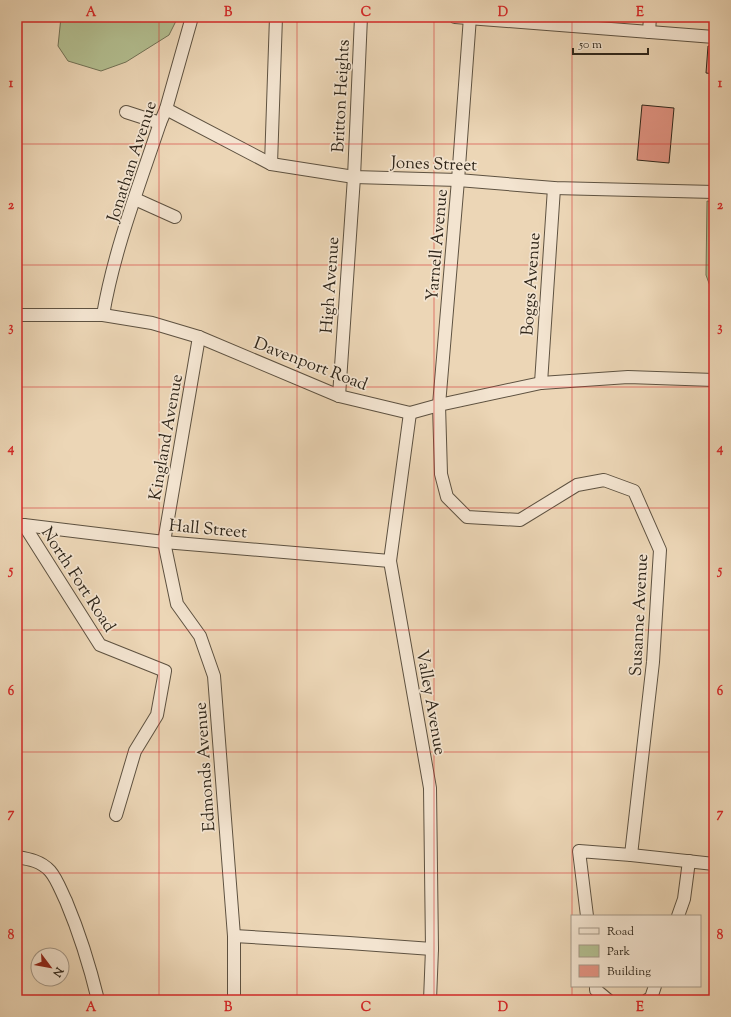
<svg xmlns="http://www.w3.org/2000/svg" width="731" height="1017" viewBox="0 0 731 1017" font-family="'Sorts Mill Goudy',serif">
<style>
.green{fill:#b3bf91;stroke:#717256}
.building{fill:#e29382;stroke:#2f261a}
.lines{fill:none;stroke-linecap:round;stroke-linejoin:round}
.minor-casing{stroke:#5e5241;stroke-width:14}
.minor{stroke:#f3e4d0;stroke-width:12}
.grid{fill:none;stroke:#d62828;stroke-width:1;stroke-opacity:0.55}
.labels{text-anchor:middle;stroke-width:3.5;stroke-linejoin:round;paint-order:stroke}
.street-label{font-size:17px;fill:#2f261a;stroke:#f3e4d0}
.neatline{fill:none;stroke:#d62828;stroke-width:1.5}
.grid-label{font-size:13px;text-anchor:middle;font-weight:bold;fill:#d62828}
</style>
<rect width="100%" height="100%" fill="#ecd6b6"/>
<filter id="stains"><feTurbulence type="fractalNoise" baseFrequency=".005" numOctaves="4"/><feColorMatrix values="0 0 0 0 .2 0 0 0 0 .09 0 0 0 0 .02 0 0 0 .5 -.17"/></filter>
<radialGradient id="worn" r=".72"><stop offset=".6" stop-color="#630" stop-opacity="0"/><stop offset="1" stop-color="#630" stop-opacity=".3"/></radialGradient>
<g class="green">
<polygon points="61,17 178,17 169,35 126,62 101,71 68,61 58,46"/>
<polygon points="707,201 714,202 714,297 706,275"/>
</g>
<g class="building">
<polygon points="708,46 714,47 714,74 706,73"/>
<polygon points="642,105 674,108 669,163 637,160"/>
</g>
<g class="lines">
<defs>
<g id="minor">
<polyline points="455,17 714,37"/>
<polyline points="470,17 458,180 439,405 441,474 447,497 467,517 520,520 577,485 604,480 634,491 660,550 653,662 631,855"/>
<polyline points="649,32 650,17"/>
<polyline points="166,109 271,164 354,177 458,180 554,188 714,192"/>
<polyline points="126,112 160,123"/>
<polyline points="271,164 276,17"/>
<polyline points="135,199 175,217"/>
<polyline points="17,315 103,315 152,323 199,337 339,396 410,413 439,405 541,383 628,377 714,380"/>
<path d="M103 315C114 250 139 186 160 123L166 109 192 17"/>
<polyline points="199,337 164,542 177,604 200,636 214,676 234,936 234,1000"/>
<polyline points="541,383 554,188"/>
<polyline points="339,396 354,177 361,17"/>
<polyline points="410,413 390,561 430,788 432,949 430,1000"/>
<polyline points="24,525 164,542 390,561"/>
<polyline points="24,525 100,645 165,671 157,715 135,751 116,815"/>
<path d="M17 857C29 859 41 861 50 871 57 879 61 891 66 901 79 932 90 967 98 1000"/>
<polyline points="587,916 579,851 631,855 714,864"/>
<polyline points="678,916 684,899 689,861"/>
<polyline points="234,936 349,943 432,949"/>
<polyline points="596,986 596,990 608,1000"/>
<polyline points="647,1000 651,998 655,986"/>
</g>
</defs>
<use href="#minor" class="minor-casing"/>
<use href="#minor" class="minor"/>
</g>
<path class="grid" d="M159 17V1000M297 17V1000M434 17V1000M572 17V1000M17 144H714M17 265H714M17 387H714M17 508H714M17 630H714M17 752H714M17 873H714"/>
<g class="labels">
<g class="street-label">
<text transform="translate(340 96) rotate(-87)" y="6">Britton Heights</text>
<text transform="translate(131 161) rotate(-72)" y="6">Jonathan Avenue</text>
<text transform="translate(434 163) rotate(2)" y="6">Jones Street</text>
<text transform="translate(436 245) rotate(-85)" y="6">Yarnell Avenue</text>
<text transform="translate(530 284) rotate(-86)" y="6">Boggs Avenue</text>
<text transform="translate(329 285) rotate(-86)" y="6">High Avenue</text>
<text transform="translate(311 363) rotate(21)" y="6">Davenport Road</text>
<text transform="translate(165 437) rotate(-80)" y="6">Kingland Avenue</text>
<text transform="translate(208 528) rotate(5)" y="6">Hall Street</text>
<text transform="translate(79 579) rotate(57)" y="6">North Fort Road</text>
<text transform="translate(638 615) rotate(-87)" y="6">Susanne Avenue</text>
<text transform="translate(432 702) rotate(80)" y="6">Valley Avenue</text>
<text transform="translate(204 767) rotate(-94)" y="6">Edmonds Avenue</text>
</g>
</g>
<rect width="731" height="1017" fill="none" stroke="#ecd6b6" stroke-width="44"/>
<rect x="571" y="915" width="130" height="72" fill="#f3e4d0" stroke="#a59887"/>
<rect x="579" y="928" width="20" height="6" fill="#f3e4d0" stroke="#a59887"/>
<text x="607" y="935" font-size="12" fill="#2f261a">Road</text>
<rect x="579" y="945" width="20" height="12" fill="#b3bf91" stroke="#a59887"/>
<text x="607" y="955" font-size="12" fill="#2f261a">Park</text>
<rect x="579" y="965" width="20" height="12" fill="#e29382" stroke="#a59887"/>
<text x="607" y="975" font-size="12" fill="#2f261a">Building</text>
<g transform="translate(50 967) rotate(122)"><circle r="19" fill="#f3e4d0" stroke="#a59887"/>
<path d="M0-3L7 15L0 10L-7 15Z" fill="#8f2418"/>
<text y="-6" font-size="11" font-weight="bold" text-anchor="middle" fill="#2f261a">N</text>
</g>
<path d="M573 48v6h75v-6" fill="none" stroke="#2f261a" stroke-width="2"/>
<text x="579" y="48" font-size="12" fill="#2f261a" stroke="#f3e4d0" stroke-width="3" paint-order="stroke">50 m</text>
<rect x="22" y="22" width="687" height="973" class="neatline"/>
<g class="grid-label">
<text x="91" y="16">A</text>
<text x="228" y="16">B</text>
<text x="366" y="16">C</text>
<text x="503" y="16">D</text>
<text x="640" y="16">E</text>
<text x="11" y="87">1</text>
<text x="720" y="87">1</text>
<text x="11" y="209">2</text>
<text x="720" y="209">2</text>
<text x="11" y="331">3</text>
<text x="720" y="331">3</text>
<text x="11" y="452">4</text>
<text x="720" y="452">4</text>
<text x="11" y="574">5</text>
<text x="720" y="574">5</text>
<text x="11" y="695">6</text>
<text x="720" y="695">6</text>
<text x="11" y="817">7</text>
<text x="720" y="817">7</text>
<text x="11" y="939">8</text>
<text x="720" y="939">8</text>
<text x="91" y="1011">A</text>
<text x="228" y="1011">B</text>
<text x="366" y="1011">C</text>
<text x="503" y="1011">D</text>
<text x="640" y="1011">E</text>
</g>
<rect width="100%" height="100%" filter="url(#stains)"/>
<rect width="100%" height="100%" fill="url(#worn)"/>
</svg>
